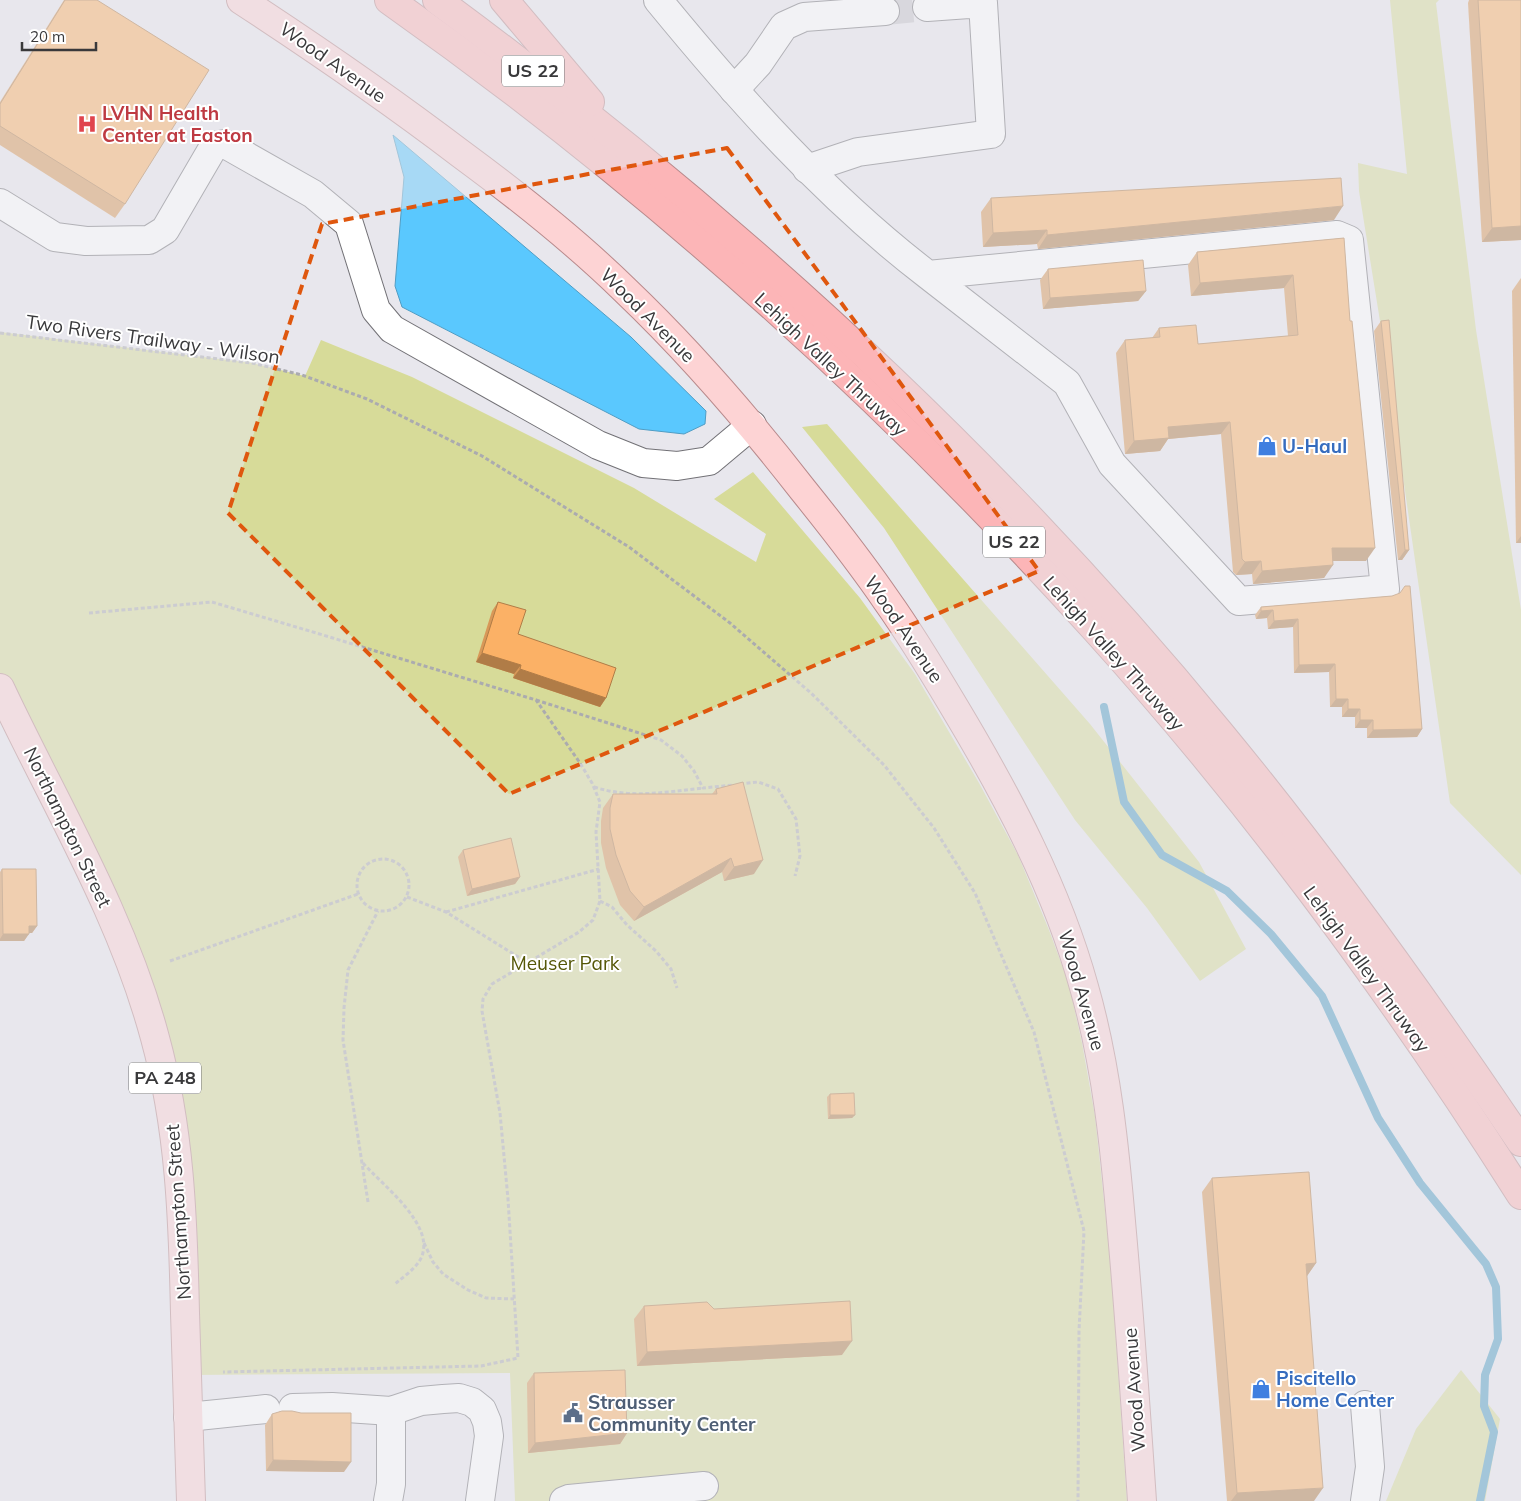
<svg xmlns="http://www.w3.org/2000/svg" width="1521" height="1501" viewBox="0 0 1521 1501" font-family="Mulish,sans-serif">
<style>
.green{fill:#d7db99}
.water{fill:#5ac8fe;stroke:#509dc4}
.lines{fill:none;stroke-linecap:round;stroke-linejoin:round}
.stream{stroke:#509dc4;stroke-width:8}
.minor-tunnel{stroke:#c5c4c9;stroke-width:28;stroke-dasharray:28 14;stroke-linecap:butt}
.minor-casing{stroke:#727176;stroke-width:30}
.major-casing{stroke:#b88a8c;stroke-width:30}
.highway-casing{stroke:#b88a8c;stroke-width:30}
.path{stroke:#ababaf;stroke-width:3;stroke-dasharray:4 2.5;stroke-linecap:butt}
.minor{stroke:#fff;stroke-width:28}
.major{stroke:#fdd3d4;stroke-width:28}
.highway{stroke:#fcb5b7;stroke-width:28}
.wall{fill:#d89858}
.shaded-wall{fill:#b07c47}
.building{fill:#fbb166;stroke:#b07c47}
.marked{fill:none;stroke:#df570e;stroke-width:4;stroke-dasharray:10 6;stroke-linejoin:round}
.labels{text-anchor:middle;stroke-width:4;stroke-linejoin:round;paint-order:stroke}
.shield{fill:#fff;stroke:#747476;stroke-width:1}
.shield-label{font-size:18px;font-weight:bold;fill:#39393b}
.street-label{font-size:19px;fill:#39393b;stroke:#fff}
.health-label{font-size:19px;font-weight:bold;fill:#be3a42;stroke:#fff;text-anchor:start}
.shop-label{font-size:19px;font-weight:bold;fill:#366cbe;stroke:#fff;text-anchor:start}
.park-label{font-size:19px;fill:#555707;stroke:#fff}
.service-label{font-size:19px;font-weight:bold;fill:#4e5e75;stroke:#fff;text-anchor:start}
</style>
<rect width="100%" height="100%" fill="#e8e7ed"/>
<g class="green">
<polygon points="1390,0 1439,0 1436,3 1476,330 1521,610 1521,875 1450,803 1385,352 1359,191 1358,163 1407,174"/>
<polygon points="0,332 252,363 305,376 321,340 412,377 634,488 756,562 766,534 714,499 753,472 860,598 915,674 979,783 1018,855 1049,930 1069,984 1082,1043 1095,1116 1111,1266 1127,1501 515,1501 510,1373 187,1375 162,1063 0,688"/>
<polygon points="827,424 1090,724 1199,862 1246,949 1200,981 1147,908 1075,820 884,528 802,427"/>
<polygon points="1461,1370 1500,1419 1485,1501 1386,1501 1416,1429"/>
</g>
<polygon class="water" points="393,135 631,337 706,411 705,424 684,434 639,429 402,307 395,286 404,177"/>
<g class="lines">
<polyline class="stream" points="1104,707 1124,802 1162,855 1227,891 1271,934 1322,996 1378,1118 1420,1183 1486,1264 1496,1287 1498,1339 1485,1375 1484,1406 1494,1432 1480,1501"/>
<polyline class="minor-tunnel" points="885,11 927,7"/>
<defs>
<g id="minor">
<path d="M658 0C740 100 825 196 928 275L1067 383 1112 464 1239 601 1385 589 1349 240 1337 235 928 275"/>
<polyline points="734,90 758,64 784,26 804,17 885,11"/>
<polyline points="807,169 858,152 991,134 983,3 927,7"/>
<polyline points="0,203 55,237 86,241 149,240 165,230 214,146 225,144 313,194 349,224 376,310 392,329 598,445 643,463 677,466 709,461 752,425"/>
<polyline points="1365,1405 1370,1467 1365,1501"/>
<polyline points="293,1408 332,1407 391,1411 421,1401 443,1399 459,1398 472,1402 482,1410 487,1422 489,1436 480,1501"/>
<polyline points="188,1417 266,1409"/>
<polyline points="388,1501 391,1484 391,1411"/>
<polyline points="564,1501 569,1499 704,1486"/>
</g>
<g id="major">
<path d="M241 0C316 49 390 100 461 154 518 196 574 240 625 290 691 353 747 418 803 490 832 526 861 563 887 601 912 636 934 673 956 710 1008 797 1057 889 1084 987 1107 1067 1115 1150 1122 1233 1130 1322 1136 1412 1142 1501"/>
<path d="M0 688C54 803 122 914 155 1038 180 1129 183 1220 185 1313 187 1376 189 1438 191 1501"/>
</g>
<g id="highway">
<path d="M389 0C647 182 885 396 1096 630 1254 805 1395 996 1521 1195"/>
<path d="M437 0C725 212 992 455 1219 732 1327 863 1426 1001 1521 1142"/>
<polyline points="504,0 590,102"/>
</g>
</defs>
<use href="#minor" class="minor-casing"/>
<use href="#major" class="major-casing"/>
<use href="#highway" class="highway-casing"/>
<g class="path">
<polyline points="0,333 252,363 302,375 367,399 482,456 629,547 730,623 811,693 884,765 934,828 975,893 1034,1032 1084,1231 1079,1331 1078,1501"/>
<polyline points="89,613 212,602 323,635 536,700 580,763 592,783 600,802 596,832 600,901 593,920 579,932 492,984 483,999 482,1011 500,1113 508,1199 518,1358 481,1366 223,1372"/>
<polyline points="536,700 661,740 682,756 694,771 703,788 734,785"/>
<polyline points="740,784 758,782 778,789 796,819 800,856 795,876"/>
<path d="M594 787C632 799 664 792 703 788"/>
<circle cx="383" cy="885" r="26"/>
<polyline points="407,897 446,912 528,963"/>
<polyline points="600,901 612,907 627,925 656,951 671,969 677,988"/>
<polyline points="446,912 599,869"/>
<polyline points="170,961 358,894"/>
<path d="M363 1163C382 1185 439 1227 420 1260 414 1270 403 1277 395 1284"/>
<polyline points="368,1202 343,1040 344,1008 348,970 378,911"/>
<polyline points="424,1243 433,1262 443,1274 468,1290 486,1298 514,1299"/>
</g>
<use href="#minor" class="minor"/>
<use href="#major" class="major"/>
<use href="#highway" class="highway"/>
</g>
<g class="wall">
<polygon points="64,0 97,0 125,204 115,218 0,145 0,102"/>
<polygon points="1469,0 1521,0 1521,240 1482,242 1468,3"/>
<polygon points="991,198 1334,220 1038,249 1037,244 983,247 981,212"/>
<polygon points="1344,238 1366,561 1333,561 1324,578 1253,584 1252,574 1236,575 1233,572 1221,434 1168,439 1160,451 1125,454 1116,353 1125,340 1152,338 1159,328 1198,344 1288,336 1284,288 1191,296 1188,265 1197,252"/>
<polygon points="1048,269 1146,291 1138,301 1043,309 1040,280"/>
<polygon points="1521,278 1521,543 1516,543 1512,291"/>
<polygon points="1381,321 1409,550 1402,560 1398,560 1374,331"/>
<polygon points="1392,596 1422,729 1417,737 1367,738 1367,728 1355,728 1355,717 1342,717 1342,707 1330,707 1329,672 1294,673 1293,627 1268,629 1267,618 1256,619 1255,615 1261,607"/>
<polygon points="498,602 518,634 606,698 600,707 513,678 514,674 476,662 492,611"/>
<polygon points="716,789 754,874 724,881 722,872 634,921 620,905 606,868 601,843 601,821 603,808 613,794 712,794"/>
<polygon points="463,850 520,877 515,884 467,896 458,857"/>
<polygon points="2,869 37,926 32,933 29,933 24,941 0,941 0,872"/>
<polygon points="830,1094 855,1115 852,1118 828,1119 827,1097"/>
<polygon points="1212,1178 1316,1263 1307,1276 1314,1501 1227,1501 1202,1192"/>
<polygon points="644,1306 714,1309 842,1355 637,1366 634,1319"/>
<polygon points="534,1373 627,1433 620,1444 528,1453 527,1383"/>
<polygon points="272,1414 344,1472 266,1471 265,1425"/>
</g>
<g class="shaded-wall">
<polygon points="1343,206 1334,220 1038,249 1047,235"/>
<polygon points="1521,226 1521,240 1482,242 1492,228"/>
<polygon points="1047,230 1037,244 983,247 993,233"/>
<polygon points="1293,275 1284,288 1191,296 1200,283"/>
<polygon points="1146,291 1138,301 1043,309 1050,298"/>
<polygon points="1230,422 1221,434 1168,439 1160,451 1125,454 1134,441 1168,427"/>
<polygon points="1521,536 1521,543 1516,543"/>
<polygon points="1332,548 1375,548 1366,561 1323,561"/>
<polygon points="1405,550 1409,550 1402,560 1398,560"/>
<polygon points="1261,561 1252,574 1236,575 1245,562"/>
<polygon points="1333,565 1324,578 1253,584 1262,571"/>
<polygon points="1273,610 1267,618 1256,619 1261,611"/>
<polygon points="1298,619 1293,627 1268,629 1274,621"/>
<polygon points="482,653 521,665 514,674 476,662"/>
<polygon points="1335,664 1329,672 1294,673 1299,665"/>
<polygon points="520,669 606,698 600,707 513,678"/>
<polygon points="1336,699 1348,699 1342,707 1330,707"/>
<polygon points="1348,709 1360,709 1355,717 1342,717"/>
<polygon points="1360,720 1373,720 1367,728 1355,728"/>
<polygon points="1422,729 1417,737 1367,738 1373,730"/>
<polygon points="731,858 722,872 634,921 644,907"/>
<polygon points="763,860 754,874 724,881 734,867"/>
<polygon points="520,877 515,884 467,896 472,889"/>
<polygon points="29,926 37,926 32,933 24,933"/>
<polygon points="3,934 29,934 24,941 0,941 0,939"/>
<polygon points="830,1115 855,1115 852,1118 828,1119"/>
<polygon points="1316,1263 1307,1276 1306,1264"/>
<polygon points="852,1341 842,1355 637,1366 647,1352"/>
<polygon points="627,1433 620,1444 528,1453 535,1443"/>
<polygon points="273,1460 351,1462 344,1472 266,1471"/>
<polygon points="1323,1488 1314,1501 1231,1501 1237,1493"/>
</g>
<g class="building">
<polygon points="65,0 97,0 209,70 125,204 0,126 0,104"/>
<polygon points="1478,0 1521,0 1521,226 1492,228"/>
<polygon points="1341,178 1343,206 1047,235 1047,230 993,233 991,198"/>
<polygon points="1344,238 1350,321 1352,321 1375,548 1332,548 1333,565 1262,571 1261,561 1245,562 1242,559 1230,422 1168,427 1169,438 1134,441 1125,340 1160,337 1159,328 1196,325 1198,344 1298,335 1293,275 1200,283 1197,252"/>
<polygon points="1143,260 1146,291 1050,298 1048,269"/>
<polygon points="1389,320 1409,550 1405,550 1381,321"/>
<polygon points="1405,586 1410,586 1422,729 1373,730 1373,720 1360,720 1360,709 1348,709 1348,699 1336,699 1335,664 1299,665 1298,619 1274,621 1273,610 1261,611 1261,607 1392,596 1400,593"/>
<polygon points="498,602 526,610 518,634 616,668 606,698 520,669 521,665 482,653"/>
<polygon points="743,782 763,860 734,867 731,858 644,907 630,891 616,855 610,829 610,808 613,794 717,794 716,789"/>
<polygon points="511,838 520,877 472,889 463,850"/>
<polygon points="2,869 36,869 37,926 29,926 29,934 3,934"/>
<polygon points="854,1093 855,1115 830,1115 830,1094"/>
<polygon points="1309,1172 1316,1263 1306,1264 1323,1488 1237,1493 1212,1178"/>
<polygon points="850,1301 852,1341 647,1352 644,1306 707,1302 714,1309"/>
<polygon points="625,1370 627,1433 535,1443 534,1373"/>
<polygon points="282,1411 292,1411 301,1413 351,1413 351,1462 273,1460 272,1414"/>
</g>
<path d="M0 0H1521V1501H0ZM727 148 1039 571 509 794 228 513 322 224Z" fill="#e8e7ed" fill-opacity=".55" fill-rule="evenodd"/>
<path class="marked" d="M727 148 1039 571 509 794 228 513 322 224Z"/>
<defs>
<symbol id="hospital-bare" viewBox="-9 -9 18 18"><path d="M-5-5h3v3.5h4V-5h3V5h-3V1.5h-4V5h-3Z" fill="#e0444e" stroke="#fff" stroke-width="2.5" paint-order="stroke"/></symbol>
<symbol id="shop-bare" viewBox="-9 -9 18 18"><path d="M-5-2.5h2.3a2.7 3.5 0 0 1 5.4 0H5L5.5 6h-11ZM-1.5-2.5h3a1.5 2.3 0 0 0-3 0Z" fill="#3f7fe0" stroke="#fff" stroke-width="2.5" paint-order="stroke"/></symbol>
<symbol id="civic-bare" viewBox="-9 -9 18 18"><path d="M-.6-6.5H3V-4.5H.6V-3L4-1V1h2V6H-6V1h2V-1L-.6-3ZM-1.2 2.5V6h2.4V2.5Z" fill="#5c6f8a" stroke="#fff" stroke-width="2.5" paint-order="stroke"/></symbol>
</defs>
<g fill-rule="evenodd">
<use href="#hospital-bare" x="73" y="110" width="28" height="28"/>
<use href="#shop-bare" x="1253" y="432" width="28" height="28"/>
<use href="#shop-bare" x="1247" y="1375" width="28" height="28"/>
<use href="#civic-bare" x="559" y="1399" width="28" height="28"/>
</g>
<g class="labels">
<g class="shield">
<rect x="502" y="55.5" width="62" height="31" rx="4"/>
<rect x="983" y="526.5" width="62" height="31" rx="4"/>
<rect x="129" y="1062.5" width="72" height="31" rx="4"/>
</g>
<g class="shield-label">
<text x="533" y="77">US 22</text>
<text x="1014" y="548">US 22</text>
<text x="165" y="1084">PA 248</text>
</g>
<g class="street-label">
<text transform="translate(333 62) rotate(35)" y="7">Wood Avenue</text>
<text transform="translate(648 315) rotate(45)" y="7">Wood Avenue</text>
<text transform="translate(153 339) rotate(8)" y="7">Two Rivers Trailway - Wilson</text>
<text transform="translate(831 364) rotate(43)" y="7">Lehigh Valley Thruway</text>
<text transform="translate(904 629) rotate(56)" y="7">Wood Avenue</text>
<text transform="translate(1114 653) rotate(48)" y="7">Lehigh Valley Thruway</text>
<text transform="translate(68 827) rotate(64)" y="7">Northampton Street</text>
<text transform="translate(1367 969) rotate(54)" y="7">Lehigh Valley Thruway</text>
<text transform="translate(1082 990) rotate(74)" y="7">Wood Avenue</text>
<text transform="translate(178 1212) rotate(-94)" y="7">Northampton Street</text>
<text transform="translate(1134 1390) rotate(-94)" y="7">Wood Avenue</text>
</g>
<g class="health-label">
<text x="102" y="120">LVHN Health<tspan x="102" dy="22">Center at Easton</tspan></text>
</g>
<g class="shop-label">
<text x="1282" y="453">U-Haul</text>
<text x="1276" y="1385">Piscitello<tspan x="1276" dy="22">Home Center</tspan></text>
</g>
<g class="park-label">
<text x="565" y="970">Meuser Park</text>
</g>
<g class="service-label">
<text x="588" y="1409">Strausser<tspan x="588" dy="22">Community Center</tspan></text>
</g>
</g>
<path d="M22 42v8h74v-8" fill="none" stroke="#39393b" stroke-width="2.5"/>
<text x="30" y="42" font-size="15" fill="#39393b" stroke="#ffffff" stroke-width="4" paint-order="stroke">20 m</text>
</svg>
